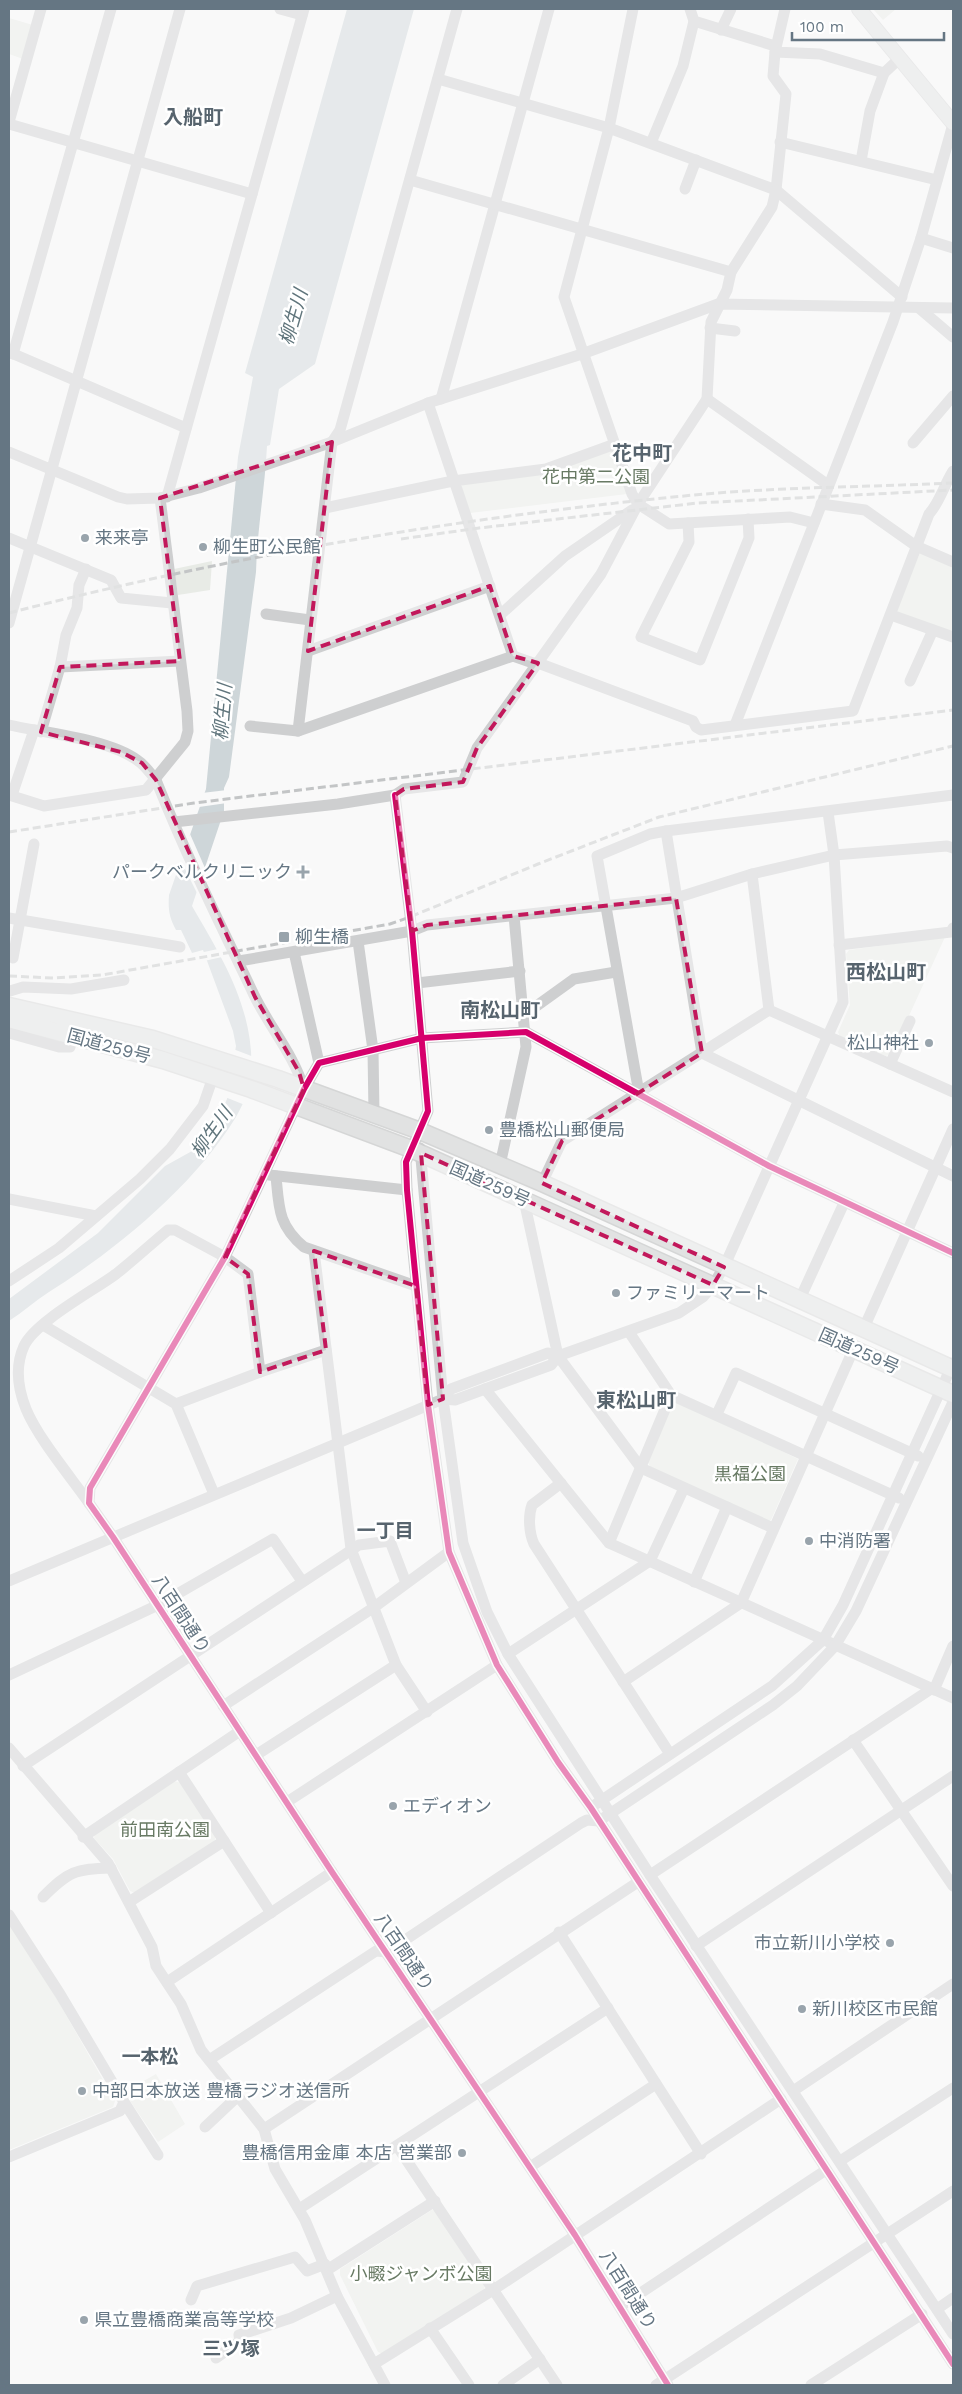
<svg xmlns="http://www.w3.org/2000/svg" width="962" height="2394" viewBox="0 0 962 2394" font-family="'Work Sans','Noto Sans JP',sans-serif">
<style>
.green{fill:#e8ebe6}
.water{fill:#ced6d9}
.pier{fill:#f9f9f9}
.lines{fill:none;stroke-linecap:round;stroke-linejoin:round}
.major-casing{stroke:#d5d6d7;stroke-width:16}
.highway-casing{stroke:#d5d6d6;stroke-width:19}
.minor{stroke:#cecfd0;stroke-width:11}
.major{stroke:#e1e2e2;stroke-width:14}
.highway{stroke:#e1e2e2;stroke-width:16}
.rail{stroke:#c3c5c6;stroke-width:3;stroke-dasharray:8 4;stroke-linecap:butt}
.cycleway-casing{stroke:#fff;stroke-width:9}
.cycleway{stroke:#d6006c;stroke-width:6}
.marked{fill:none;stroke:#c2185b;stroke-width:4;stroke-dasharray:10 6;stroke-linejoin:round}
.poi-dot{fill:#99a4ac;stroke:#fff;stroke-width:2}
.labels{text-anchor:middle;stroke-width:5;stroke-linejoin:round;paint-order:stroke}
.park-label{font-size:18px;fill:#687a64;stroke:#fff}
.poi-label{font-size:18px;fill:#657683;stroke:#fff;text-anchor:start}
.street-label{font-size:18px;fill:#657683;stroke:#fff}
.water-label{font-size:19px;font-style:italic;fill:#60757c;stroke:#fff}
.neighbourhood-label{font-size:19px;font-weight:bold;fill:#57646e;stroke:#fff}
.quarter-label{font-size:20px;font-weight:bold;fill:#57646e;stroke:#fff}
</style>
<rect width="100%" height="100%" fill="#f9f9f9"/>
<g class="green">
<polygon points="873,9 896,9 883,20"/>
<polygon points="9,18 33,25 23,59 9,54"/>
<polygon points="612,450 627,494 470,513 461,487 464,483"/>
<polygon points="920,553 953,567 952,633 898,613 896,608"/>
<polygon points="212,561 210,590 178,595 174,569"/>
<polygon points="945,937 892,1053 886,1056 840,1037 838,1032 850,1005 846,954 849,950"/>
<polygon points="678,1401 798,1459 771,1520 768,1522 650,1467 648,1462 673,1403"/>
<polygon points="174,1781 181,1783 216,1836 214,1842 135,1893 130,1891 113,1859 94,1838 95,1833"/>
<polygon points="11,1924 54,1994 115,2101 113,2107 9,2150 9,1925"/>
<polygon points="156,2074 185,2124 158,2142 124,2092"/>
<polygon points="432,2210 437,2211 485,2285 484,2290 383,2354 378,2352 340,2275 340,2269"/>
</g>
<path class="water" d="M347 9H414L315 364 279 389 270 445 267 446C265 488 257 530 256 572L229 777 224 788V811L192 906C224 961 256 1012 251 1078 250 1091 242 1106 236 1117 195 1185 116 1250 49 1292 35 1301 23 1312 9 1321V1299L98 1233 165 1166 192 1151 218 1119 227 1099 236 1046 233 1031 203 950 192 953 181 930H176C169 917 168 909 169 895L206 789 238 457 253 377 245 373Z"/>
<g class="pier">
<polygon points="227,790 227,803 199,807 202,793"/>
<polygon points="190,834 205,868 197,893 184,867 178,865"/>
<polygon points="218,949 222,957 204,961 201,953 190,955"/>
<polygon points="233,1049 254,1057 253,1083 245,1105 225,1097"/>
</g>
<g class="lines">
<defs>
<polyline id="major" points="859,9 953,123"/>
<g id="highway">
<polyline points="9,1006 153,1039 278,1079 420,1131 542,1183 953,1369"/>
<polyline points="9,1019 163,1060 251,1089 411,1149 953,1394"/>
</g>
</defs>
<use href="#major" class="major-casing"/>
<use href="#highway" class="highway-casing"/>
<g class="minor">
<polyline points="280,9 302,15"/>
<path d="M457 9 340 430 332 442 298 731 513 656 533 663H538L693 721 696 727 701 730 853 711 929 514C940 502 944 485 953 471"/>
<polyline points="633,9 609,128 564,297 632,494 638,504 669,524 790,517 814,523"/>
<polyline points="690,9 694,21 775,46"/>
<polyline points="785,9 775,52 820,54 884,73 900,58"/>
<polyline points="721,30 731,9"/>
<polyline points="438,79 609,128 776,190 786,94 773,76 775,52"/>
<polyline points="9,122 41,9"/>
<polyline points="9,124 252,194"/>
<polyline points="780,142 937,180"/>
<polyline points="651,143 683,66 694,21"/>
<polyline points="861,161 870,111 884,73"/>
<polyline points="685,189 696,160"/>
<polyline points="921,238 953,248"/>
<polyline points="731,272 772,207 776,190 902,297"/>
<polyline points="919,308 953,337"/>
<polyline points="710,328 735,331"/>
<polyline points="9,352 186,428"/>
<polyline points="13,354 111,9"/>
<polyline points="441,399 549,9"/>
<polyline points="707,399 828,485"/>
<polyline points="428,403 513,656"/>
<polyline points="913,443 953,396"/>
<polyline points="9,452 118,497 127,499 160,498 199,488 332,442 428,403 582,354 718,304 953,308"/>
<polyline points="167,497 304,9"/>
<polyline points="821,504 865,510 916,546 953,562"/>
<polyline points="325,508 453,481 546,469 615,444"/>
<polyline points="688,523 689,542 641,637 700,660 749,538 748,519"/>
<polyline points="9,538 111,580 121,598 172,603"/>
<polyline points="266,614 310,620"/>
<polyline points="500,615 565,556 632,510"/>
<polyline points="891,615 953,637"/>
<polyline points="9,623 180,9"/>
<polyline points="308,651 490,586"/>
<polyline points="60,667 180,661"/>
<polyline points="910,681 933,630"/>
<path d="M9 725C45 733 108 739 137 760 145 765 150 773 156 780 185 853 220 924 254 995 270 1028 293 1053 304 1089"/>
<polyline points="735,725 893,322 921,238 953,124"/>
<polyline points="250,726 298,731"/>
<polyline points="41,732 60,667 66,635 77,608 79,585 86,569"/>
<polyline points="9,795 44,806 146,790 185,742 188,731 187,711 160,498"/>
<polyline points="12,795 34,730"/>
<polyline points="395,795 412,931 428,1111 406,1162 407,1190 428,1405 449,1552 497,1665 558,1762 591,1808 953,2364"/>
<polyline points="174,822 338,804 395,795 404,789 463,782 477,748 601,574 638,504 707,399 711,322 727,290 731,272 410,180"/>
<polyline points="666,831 702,1053 953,1176"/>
<polyline points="9,918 180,947"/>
<polyline points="358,941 373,1050 374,1114"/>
<polyline points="839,945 951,932 953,928"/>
<polyline points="294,952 319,1063"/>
<polyline points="13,958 34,844"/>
<polyline points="239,961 412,931 427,925 676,898 752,874 834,855 947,846 953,848"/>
<polyline points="417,983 520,971"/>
<polyline points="10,991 23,987 71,989 124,980"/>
<polyline points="769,1010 953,1092"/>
<polyline points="524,1015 574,979 616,972"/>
<polyline points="9,1033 59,1047 70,1047 73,1037"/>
<polyline points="890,1064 910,1021"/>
<polyline points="639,1093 597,856 650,834 666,831 953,795"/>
<polyline points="420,1148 443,1399 463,1543 487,1612 508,1654 650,1875 953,2334"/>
<polyline points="500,1165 526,1047 514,916"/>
<polyline points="269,1175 407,1190"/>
<path d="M276 1176C279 1208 278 1225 304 1247L416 1286"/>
<polyline points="542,1183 562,1141 769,1010 752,874"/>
<polyline points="9,1199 96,1216"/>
<polyline points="524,1200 558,1356 641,1468 773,1528"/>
<polyline points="314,1251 351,1549 396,1665 427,1712"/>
<polyline points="9,1281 59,1248 140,1179 170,1149 203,1106 213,1077"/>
<polyline points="799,1301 844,1203"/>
<polyline points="43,1325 176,1404 214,1494"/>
<polyline points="863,1330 953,1129"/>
<polyline points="629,1332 671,1395 899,1498"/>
<polyline points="485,1389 609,1543 953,1698"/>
<polyline points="443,1399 455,1400 551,1365 558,1356"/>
<polyline points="176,1404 260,1372 326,1350"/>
<polyline points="717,1414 736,1373 918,1456"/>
<path d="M561 1483 532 1505C528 1516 529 1533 534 1544L670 1754"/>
<path d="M89 1503C70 1476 38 1438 26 1409 18 1389 15 1366 24 1346 35 1322 93 1291 116 1274 134 1260 151 1244 168 1230H175L225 1257 248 1274 260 1372"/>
<polyline points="609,1543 671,1395"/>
<polyline points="9,1581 443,1399 451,1389 548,1353 558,1356 679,1313 703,1297 713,1285 724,1267 843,1002 834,855 828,812"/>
<polyline points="694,1582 727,1507"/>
<polyline points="508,1654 650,1561 684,1488"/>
<polyline points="9,1675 158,1605 273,1539 302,1581"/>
<polyline points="623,1682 741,1603 854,1348"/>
<polyline points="934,1690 953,1646"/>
<polyline points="223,1706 373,1608 449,1552"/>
<polyline points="853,1740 953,1886"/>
<polyline points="9,1748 108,1863 152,1947 156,1966 181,2004 201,2050 264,2129 275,2169 305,2220 337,2296 385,2385"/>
<polyline points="256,1755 396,1665"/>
<polyline points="23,1766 359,1545 390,1541 406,1583"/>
<polyline points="179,1772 271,1913"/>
<polyline points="287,1802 497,1665"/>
<polyline points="596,1804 772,1686 823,1640 843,1605 953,1363"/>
<polyline points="83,1837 240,1731"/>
<polyline points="650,1875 931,1689"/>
<path d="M43 1897C69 1871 75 1869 111 1868"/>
<polyline points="129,1902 224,1841"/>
<polyline points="9,1915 60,1994 124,2102 120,2111 9,2157"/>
<polyline points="559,1932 701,2154"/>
<polyline points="696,1946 953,1776"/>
<polyline points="167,1982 332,1872"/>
<polyline points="209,2060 376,1951 387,1952 581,1823 587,1820 599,1821 773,1705 797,1686 835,1646 856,1611 953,1402"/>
<polyline points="793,2091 953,1984"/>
<polyline points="124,2102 158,2155"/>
<polyline points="205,2127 238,2096"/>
<polyline points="264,2129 638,1882"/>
<polyline points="397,2146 557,2385"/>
<polyline points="840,2161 953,2088"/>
<polyline points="530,2167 656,2084"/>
<polyline points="299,2209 608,2008"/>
<polyline points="327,2270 435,2201"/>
<polyline points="191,2300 197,2286 295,2257 307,2271 325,2264"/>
<polyline points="621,2306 826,2170"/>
<polyline points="937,2309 953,2298"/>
<polyline points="430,2328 469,2385"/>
<polyline points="216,2358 240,2341 239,2335 291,2318 337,2296"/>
<polyline points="374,2364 493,2290 781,2099"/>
<polyline points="503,2385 540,2359"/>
<polyline points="656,2385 953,2191"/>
<polyline points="668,2385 575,2235 332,1872 113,1537 89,1503 90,1488 225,1257 304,1089 319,1063 422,1038 526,1032 769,1166 953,1253"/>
<polyline points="811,2385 922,2314"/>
</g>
<use href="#major" class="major"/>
<use href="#highway" class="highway"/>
<g class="rail">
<polyline points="401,539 479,528 698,503 953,490"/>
<path d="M9 613C234 555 463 517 694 495 780 487 867 487 953 483"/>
<polyline points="9,832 194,803 953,710"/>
<polyline points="9,976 53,978 102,975 390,924 410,917 538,864 659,817 953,746"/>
</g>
<defs>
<g id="cycleway">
<polyline points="395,795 412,931 428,1111 406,1162 407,1190 428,1405 449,1552 497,1665 558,1762 591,1808 953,2364"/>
<polyline points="668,2385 575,2235 332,1872 113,1537 89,1503 90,1488 225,1257 304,1089 319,1063 422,1038 526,1032 769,1166 953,1253"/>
</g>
</defs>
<use href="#cycleway" class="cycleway-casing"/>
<use href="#cycleway" class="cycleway"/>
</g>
<path d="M0 0H962V2394H0ZM332 442 308 651 490 586 513 656 538 663 477 748 463 782 404 789 395 795 412 931 427 925 676 898 702 1053 562 1141 542 1183 724 1267 713 1285 421 1153 443 1399 428 1405 416 1286 314 1251 326 1350 260 1372 248 1274 225 1257 304 1089 299 1072 255 997 156 780 142 763 121 752 41 732 60 667 180 661 160 498Z" fill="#f9f9f9" fill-opacity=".55" fill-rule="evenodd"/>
<path class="marked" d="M332 442 308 651 490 586 513 656 538 663 477 748 463 782 404 789 395 795 412 931 427 925 676 898 702 1053 562 1141 542 1183 724 1267 713 1285 421 1153 443 1399 428 1405 416 1286 314 1251 326 1350 260 1372 248 1274 225 1257 304 1089 299 1072 255 997 156 780 142 763 121 752 41 732 60 667 180 661 160 498Z"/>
<g class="poi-dot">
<circle cx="85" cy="538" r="5"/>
<circle cx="203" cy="547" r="5"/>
<path d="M300.5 864.5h5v5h5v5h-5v5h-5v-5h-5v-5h5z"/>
<rect x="278" y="931" width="12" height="12" rx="2.5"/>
<circle cx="929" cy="1043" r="5"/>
<circle cx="489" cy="1130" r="5"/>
<circle cx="616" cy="1293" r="5"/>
<circle cx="809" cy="1541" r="5"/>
<circle cx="393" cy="1806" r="5"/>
<circle cx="890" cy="1943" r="5"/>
<circle cx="802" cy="2009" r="5"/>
<circle cx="82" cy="2091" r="5"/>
<circle cx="462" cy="2153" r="5"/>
<circle cx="84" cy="2320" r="5"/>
</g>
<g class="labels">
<g class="park-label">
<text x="596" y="483">花中第二公園</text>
<text x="750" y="1480">黒福公園</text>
<text x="165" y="1836">前田南公園</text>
<text x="421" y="2280">小畷ジャンボ公園</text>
</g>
<g class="poi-label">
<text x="95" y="544">来来亭</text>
<text x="213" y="553">柳生町公民館</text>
<text x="292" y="878" text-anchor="end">パークベルクリニック</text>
<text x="295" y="943">柳生橋</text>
<text x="919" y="1049" text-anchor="end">松山神社</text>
<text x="499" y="1136">豊橋松山郵便局</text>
<text x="626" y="1299">ファミリーマート</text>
<text x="819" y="1547">中消防署</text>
<text x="403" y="1812">エディオン</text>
<text x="880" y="1949" text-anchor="end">市立新川小学校</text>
<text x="812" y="2015">新川校区市民館</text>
<text x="92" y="2097">中部日本放送 豊橋ラジオ送信所</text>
<text x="452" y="2159" text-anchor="end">豊橋信用金庫 本店 営業部</text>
<text x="94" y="2326">県立豊橋商業高等学校</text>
</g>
<g class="street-label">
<text transform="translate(109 1046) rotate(15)" y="6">国道259号</text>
<text transform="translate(490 1184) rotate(24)" y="6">国道259号</text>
<text transform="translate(859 1351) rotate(24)" y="6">国道259号</text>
<text transform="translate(181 1614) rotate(57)" y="6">八百間通り</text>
<text transform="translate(404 1952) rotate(56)" y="6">八百間通り</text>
<text transform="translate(628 2290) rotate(58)" y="6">八百間通り</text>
</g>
<g class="water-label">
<text transform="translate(293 317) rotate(-74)" y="7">柳生川</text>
<text transform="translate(222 712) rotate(-85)" y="7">柳生川</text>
<text transform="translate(211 1132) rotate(-55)" y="7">柳生川</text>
</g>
<g class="neighbourhood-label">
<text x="385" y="1537">一丁目</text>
<text x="150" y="2063">一本松</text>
<text x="231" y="2355">三ツ塚</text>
</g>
<g class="quarter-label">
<text x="193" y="124">入船町</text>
<text x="642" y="460">花中町</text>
<text x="886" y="979">西松山町</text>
<text x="500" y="1017">南松山町</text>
<text x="636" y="1407">東松山町</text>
</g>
</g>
<rect width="962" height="2394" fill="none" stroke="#657683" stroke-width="20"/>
<path d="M792 32v8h152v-8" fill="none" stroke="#657683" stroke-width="2.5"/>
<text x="800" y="32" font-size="15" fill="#657683" stroke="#ffffff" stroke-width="4" paint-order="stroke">100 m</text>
</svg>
